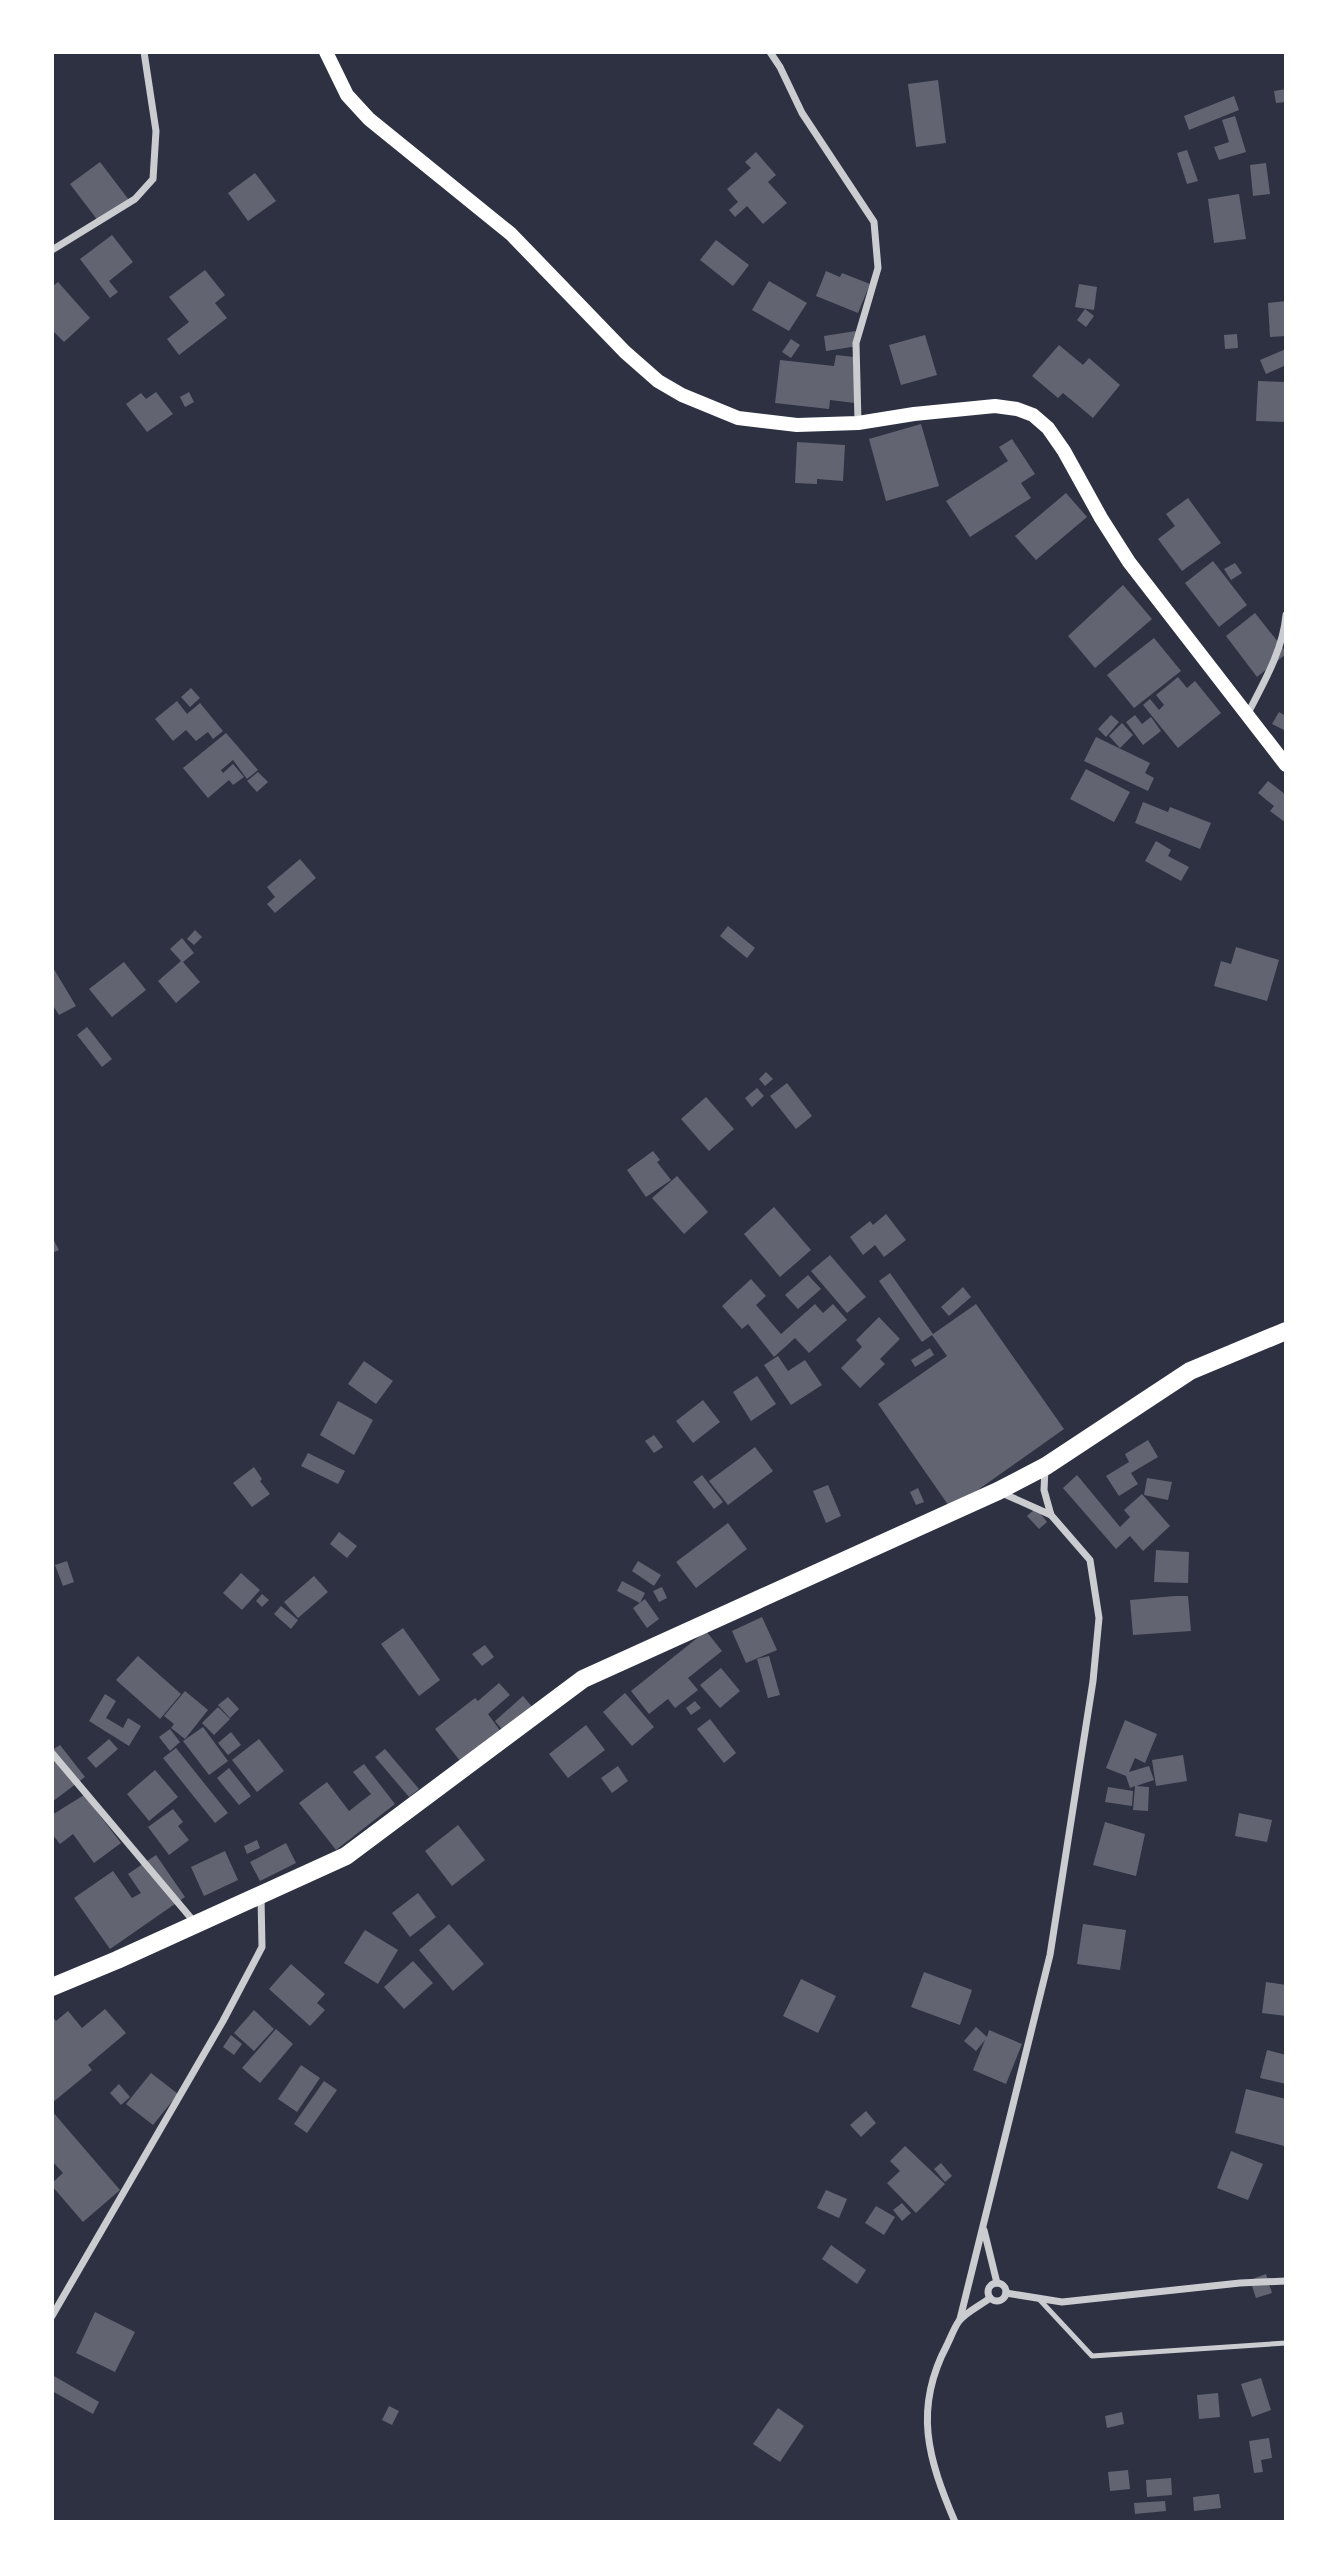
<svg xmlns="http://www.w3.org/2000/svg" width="1338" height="2574" viewBox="0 0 1338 2574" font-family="'Noto Sans',sans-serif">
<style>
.building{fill:#626471}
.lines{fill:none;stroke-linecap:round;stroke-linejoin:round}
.service{stroke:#caccd0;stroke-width:5}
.minor{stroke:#caccd0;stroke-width:7}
.secondary{stroke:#fff;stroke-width:14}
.primary{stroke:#fff;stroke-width:18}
</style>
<rect width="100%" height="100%" fill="#2d3142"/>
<g class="building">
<polygon points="938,80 946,143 916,147 908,84"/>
<polygon points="1286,89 1286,102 1276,103 1274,91"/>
<polygon points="1234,96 1239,110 1189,130 1184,116"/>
<polygon points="1235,116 1246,152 1219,160 1214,147 1229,142 1222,120"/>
<polygon points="1187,150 1198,181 1187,184 1177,153"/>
<polygon points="756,152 776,175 768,182 787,203 763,224 747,206 735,217 729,210 738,202 727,189 751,168 745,162"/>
<polygon points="100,162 129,200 99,222 70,184"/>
<polygon points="1266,163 1270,194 1253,196 1250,165"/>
<polygon points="255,173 276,201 248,221 228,193"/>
<polygon points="1239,194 1246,239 1214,243 1208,199"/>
<polygon points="112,235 133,262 109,281 118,292 110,298 80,259"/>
<polygon points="716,240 749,265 733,286 700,260"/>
<polygon points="205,270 225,295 215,303 227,318 179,355 167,339 189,322 169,297"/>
<polygon points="826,271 840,277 842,273 870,284 858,313 816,296"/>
<polygon points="769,281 807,303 789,331 752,310"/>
<polygon points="58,282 90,318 64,342 52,330 52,287"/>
<polygon points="1079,284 1097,287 1094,310 1075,307"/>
<polygon points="1286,301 1286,336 1270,337 1268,303"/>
<polygon points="1085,309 1094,316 1086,327 1077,320"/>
<polygon points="856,331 858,346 826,351 824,336"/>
<polygon points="1237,334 1238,348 1225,349 1224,335"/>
<polygon points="925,335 937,375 901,385 889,345"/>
<polygon points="791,339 800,345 791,358 782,352"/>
<polygon points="1059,345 1083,365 1089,358 1120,385 1093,418 1063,393 1058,398 1032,376"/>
<polygon points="1286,349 1286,365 1266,374 1260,360"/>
<polygon points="836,355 854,357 853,370 859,371 855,403 830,400 829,409 775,403 780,360 834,366"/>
<polygon points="1258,381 1286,382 1286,422 1256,421"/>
<polygon points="156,392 173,414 147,432 126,404 141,393 146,399"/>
<polygon points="189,392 194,402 185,407 180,397"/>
<polygon points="921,424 939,486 886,501 869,439"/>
<polygon points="1012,439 1035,474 1021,483 1031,498 970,537 946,501 1008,461 999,447"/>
<polygon points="797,442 845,445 843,481 817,479 817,484 795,483"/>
<polygon points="1066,493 1087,517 1036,560 1015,536"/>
<polygon points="1188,498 1221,543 1182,571 1158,539 1175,526 1166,514"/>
<polygon points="1213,561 1247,605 1219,627 1185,583"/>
<polygon points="1235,563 1242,573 1231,580 1224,569"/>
<polygon points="1123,585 1152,619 1095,668 1068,636"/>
<polygon points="1255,613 1286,652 1286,654 1257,677 1226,636"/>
<polygon points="1154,638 1181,671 1134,708 1107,675"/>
<polygon points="1178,677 1187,688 1195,681 1221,713 1178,748 1143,705 1150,699 1159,710 1164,705 1156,695"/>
<polygon points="191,688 200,698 190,707 181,697"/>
<polygon points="177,701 187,714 200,703 223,731 213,739 208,732 196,741 186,730 173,741 155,719"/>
<polygon points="1279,712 1286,716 1286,731 1272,724"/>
<polygon points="1111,715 1119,722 1106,737 1098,729"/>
<polygon points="1135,715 1142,724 1151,717 1161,731 1143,745 1126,722"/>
<polygon points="1122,723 1133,735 1120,748 1109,736"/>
<polygon points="226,733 258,770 247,779 233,760 221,770 223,773 233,764 244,777 233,785 229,780 208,798 183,768"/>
<polygon points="1096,737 1150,763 1145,773 1154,778 1148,791 1084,761"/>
<polygon points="1086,769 1130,792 1114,822 1070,799"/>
<polygon points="258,772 268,782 257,792 247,781"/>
<polygon points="1268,781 1286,795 1286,823 1270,811 1274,806 1258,793"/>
<polygon points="1143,802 1168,812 1170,807 1211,823 1200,849 1135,823"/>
<polygon points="1156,841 1171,850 1168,856 1189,867 1181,881 1145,861"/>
<polygon points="300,859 316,878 275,913 267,904 275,897 267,887"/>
<polygon points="728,926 755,948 747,958 720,936"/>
<polygon points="195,930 202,937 194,945 187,939"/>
<polygon points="182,938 194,953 183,962 200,982 176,1003 158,981 181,961 170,949"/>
<polygon points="1236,947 1279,960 1267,1001 1214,986 1221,961 1231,964"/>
<polygon points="124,962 146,990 112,1017 89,989"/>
<polygon points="52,966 76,1006 59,1015 52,1004"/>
<polygon points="87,1027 112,1059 102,1067 77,1035"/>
<polygon points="766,1072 773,1079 765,1086 759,1079"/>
<polygon points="787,1083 812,1116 796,1129 770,1096"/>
<polygon points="757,1088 764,1096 752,1107 745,1098"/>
<polygon points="706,1097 734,1129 709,1151 681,1119"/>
<polygon points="653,1151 660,1160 657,1162 671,1180 646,1197 627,1170"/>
<polygon points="677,1176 708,1212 684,1234 652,1198"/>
<polygon points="774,1207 811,1250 780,1277 744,1234"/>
<polygon points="886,1214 906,1240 884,1257 875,1245 863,1255 850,1237 870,1221 873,1225"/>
<polygon points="52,1237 59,1250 52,1253"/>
<polygon points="830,1255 866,1297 847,1313 811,1271"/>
<polygon points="890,1273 933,1334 976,1304 1064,1429 951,1509 878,1404 947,1356 932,1335 922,1342 879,1281"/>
<polygon points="808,1275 821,1289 798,1309 785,1295"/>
<polygon points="751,1279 766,1296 756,1305 781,1334 815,1304 823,1313 833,1304 847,1320 809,1353 795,1338 774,1357 748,1324 742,1329 722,1306"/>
<polygon points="963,1287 971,1297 949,1316 941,1307"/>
<polygon points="879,1317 900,1339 880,1359 885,1364 860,1388 841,1368 862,1347 856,1340"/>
<polygon points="930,1348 934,1355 915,1367 911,1360"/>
<polygon points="778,1356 788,1371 805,1360 822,1385 791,1405 764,1365"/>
<polygon points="364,1361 393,1381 376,1404 348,1384"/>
<polygon points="757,1376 776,1404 751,1421 733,1392"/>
<polygon points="703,1400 720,1422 693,1443 676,1421"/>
<polygon points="338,1401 373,1420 354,1455 320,1435"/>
<polygon points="654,1435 663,1447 654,1453 645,1441"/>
<polygon points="1148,1440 1158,1457 1131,1473 1138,1484 1119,1496 1106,1476 1129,1462 1125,1454"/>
<polygon points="755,1447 773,1471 728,1505 709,1481"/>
<polygon points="308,1453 345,1471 338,1484 301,1466"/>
<polygon points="254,1467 262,1479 260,1481 270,1494 252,1507 233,1483"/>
<polygon points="702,1475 723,1502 714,1509 693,1482"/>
<polygon points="1077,1475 1120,1527 1130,1517 1124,1510 1142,1494 1170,1526 1143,1551 1130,1536 1116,1549 1063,1488"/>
<polygon points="1147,1478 1172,1482 1168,1500 1144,1495"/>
<polygon points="828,1485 841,1516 826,1523 813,1491"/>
<polygon points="918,1488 924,1502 916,1505 910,1492"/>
<polygon points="1036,1508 1047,1522 1039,1529 1027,1516"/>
<polygon points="728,1523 747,1549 696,1588 676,1562"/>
<polygon points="339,1532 357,1546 347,1558 330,1544"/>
<polygon points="1156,1550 1189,1552 1188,1583 1154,1582"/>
<polygon points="67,1561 74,1582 63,1586 55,1565"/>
<polygon points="638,1561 661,1575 654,1586 632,1571"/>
<polygon points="241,1573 260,1590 242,1610 223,1593"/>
<polygon points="314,1576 328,1592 298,1618 284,1602"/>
<polygon points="622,1581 645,1593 640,1603 617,1591"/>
<polygon points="662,1587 667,1598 659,1602 653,1591"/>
<polygon points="262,1594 269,1600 262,1607 256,1601"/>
<polygon points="1175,1596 1188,1596 1191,1631 1133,1635 1130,1600"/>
<polygon points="645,1599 659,1619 647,1628 633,1608"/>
<polygon points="281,1606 298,1620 291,1629 274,1614"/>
<polygon points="762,1617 777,1650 746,1663 732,1631"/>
<polygon points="403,1628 440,1680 419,1696 381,1644"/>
<polygon points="706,1631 722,1651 688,1678 698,1690 675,1708 668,1699 649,1714 631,1691"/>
<polygon points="485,1645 494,1657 482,1666 472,1654"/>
<polygon points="138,1656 181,1694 160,1719 116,1680"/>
<polygon points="769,1656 780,1695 768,1698 757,1659"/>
<polygon points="721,1668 740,1691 720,1708 700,1685"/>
<polygon points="499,1683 510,1695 488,1714 504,1736 464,1766 435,1729 475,1698 478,1701"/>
<polygon points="185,1691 208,1710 185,1739 171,1728 174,1724 164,1716"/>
<polygon points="625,1693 654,1727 632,1746 603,1712"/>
<polygon points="105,1694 116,1701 106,1718 123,1728 128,1718 141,1726 129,1746 89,1721"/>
<polygon points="523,1696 533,1708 505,1733 495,1721"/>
<polygon points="228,1697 239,1709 230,1718 218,1705"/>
<polygon points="695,1701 701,1708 691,1715 686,1708"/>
<polygon points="218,1707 230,1719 214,1735 202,1723"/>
<polygon points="710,1719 736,1753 724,1763 697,1729"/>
<polygon points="1125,1720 1157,1734 1145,1763 1135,1758 1129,1772 1149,1766 1154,1780 1136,1786 1149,1787 1148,1811 1133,1810 1135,1786 1130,1788 1126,1776 1106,1768"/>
<polygon points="586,1725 605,1750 568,1778 549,1754"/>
<polygon points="203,1727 228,1761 209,1775 183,1741"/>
<polygon points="170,1729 180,1742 170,1751 159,1737"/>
<polygon points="231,1732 241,1745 228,1755 218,1743"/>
<polygon points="109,1739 118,1749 96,1768 87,1758"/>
<polygon points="259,1739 284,1771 257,1792 232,1760"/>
<polygon points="60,1745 85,1777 52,1802 52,1750"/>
<polygon points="176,1748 228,1813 215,1823 163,1758"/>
<polygon points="385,1749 419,1789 409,1797 375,1757"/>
<polygon points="1183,1755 1187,1781 1156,1786 1152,1760"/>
<polygon points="364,1764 395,1804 336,1850 299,1803 327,1782 349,1811 371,1794 353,1772"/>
<polygon points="618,1766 628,1781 612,1793 601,1778"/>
<polygon points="229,1768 251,1796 239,1805 217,1778"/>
<polygon points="155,1770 178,1797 149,1821 127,1794"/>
<polygon points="1108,1787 1133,1791 1132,1806 1105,1802"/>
<polygon points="84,1795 121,1843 94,1863 73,1834 60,1844 52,1834 52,1815"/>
<polygon points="173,1809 183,1822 178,1826 189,1840 169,1855 148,1827"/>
<polygon points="1239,1813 1272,1820 1267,1842 1235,1836"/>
<polygon points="1105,1822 1145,1834 1136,1876 1093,1865"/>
<polygon points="458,1825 485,1860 452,1886 425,1851"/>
<polygon points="257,1840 260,1848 247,1854 244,1846"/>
<polygon points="286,1843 296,1863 260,1881 250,1862"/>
<polygon points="225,1851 238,1880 204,1896 191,1867"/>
<polygon points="156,1855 185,1897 110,1949 74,1898 113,1871 132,1898 141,1893 128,1874"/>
<polygon points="418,1893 436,1917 410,1937 392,1913"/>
<polygon points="449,1924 484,1964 453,1991 419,1950"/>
<polygon points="1083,1924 1126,1930 1120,1970 1077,1964"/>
<polygon points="365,1930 398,1950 378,1984 344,1963"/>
<polygon points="413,1961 433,1983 404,2009 384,1987"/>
<polygon points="291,1964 325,1994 317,2003 325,2010 310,2026 269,1989"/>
<polygon points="924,1972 972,1990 960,2025 911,2007"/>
<polygon points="801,1979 836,1996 818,2033 783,2016"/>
<polygon points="1266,1982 1286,1985 1286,2016 1262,2013"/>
<polygon points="105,2009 126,2033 88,2065 92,2070 52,2103 52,2016 56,2021 68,2011 82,2028"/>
<polygon points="254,2010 274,2029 254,2051 234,2033"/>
<polygon points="976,2027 987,2037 989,2030 1022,2044 1006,2084 973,2070 985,2040 976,2051 964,2041"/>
<polygon points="276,2029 293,2044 260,2083 242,2068"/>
<polygon points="231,2035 242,2044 234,2055 223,2047"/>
<polygon points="1267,2050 1286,2055 1286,2084 1260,2078"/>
<polygon points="301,2065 320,2078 297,2112 278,2099"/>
<polygon points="151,2073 178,2094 153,2125 126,2104"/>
<polygon points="324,2081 337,2090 307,2133 294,2124"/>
<polygon points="119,2084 130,2097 121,2105 110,2093"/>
<polygon points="1246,2089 1286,2099 1284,2146 1235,2133"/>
<polygon points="52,2111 120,2190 83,2222 52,2186 52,2183 63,2173 52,2161"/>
<polygon points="866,2111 876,2123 861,2137 850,2125"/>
<polygon points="905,2146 945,2184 916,2213 887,2183 900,2171 890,2161"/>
<polygon points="1231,2151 1263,2164 1248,2200 1217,2188"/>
<polygon points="941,2163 952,2176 945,2182 934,2169"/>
<polygon points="826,2190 847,2199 839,2218 817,2208"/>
<polygon points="902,2203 911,2213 902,2221 893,2210"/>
<polygon points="876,2206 895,2217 884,2235 865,2223"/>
<polygon points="831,2245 866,2270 857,2284 822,2259"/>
<polygon points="1266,2274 1272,2293 1256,2298 1250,2280"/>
<polygon points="95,2312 135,2332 115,2372 76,2353"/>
<polygon points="54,2376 99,2402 93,2414 52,2391"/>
<polygon points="1261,2378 1271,2410 1252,2417 1241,2384"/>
<polygon points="1218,2393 1220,2417 1199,2419 1197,2395"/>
<polygon points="389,2406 399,2411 392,2425 382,2420"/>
<polygon points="778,2408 804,2426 780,2462 753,2444"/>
<polygon points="1122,2412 1124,2424 1107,2428 1105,2416"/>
<polygon points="1269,2438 1272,2458 1261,2460 1263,2472 1254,2473 1249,2441"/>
<polygon points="1128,2470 1130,2489 1110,2491 1108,2472"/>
<polygon points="1171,2478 1172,2495 1147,2497 1146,2480"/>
<polygon points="1219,2494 1221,2508 1194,2511 1193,2497"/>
<polygon points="1165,2501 1166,2511 1135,2514 1134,2503"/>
</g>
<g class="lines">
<polyline class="service" points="1038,2298 1092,2356 1286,2343"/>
<g class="minor">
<polyline points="770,52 780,67 802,113 874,222 878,268 856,343 858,422"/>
<polyline points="52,250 135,199 153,179 156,131 144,52"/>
<path d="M1247 715C1263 684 1283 650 1286 615"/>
<polyline points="1045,1468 1044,1490 1051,1515"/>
<polyline points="52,1753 196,1924"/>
<polyline points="984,2230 997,2283"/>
<circle cx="997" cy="2292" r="9"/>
<polyline points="1006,2293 1062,2302 1240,2283 1286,2281"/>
<polyline points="52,2316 223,2021 262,1947 261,1897"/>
<polyline points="960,2319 1050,1955 1093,1681 1099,1618 1090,1560 1051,1515 1002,1493"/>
<path d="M955 2522C928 2459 913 2409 947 2345 951 2337 954 2328 959 2321 966 2312 981 2305 990 2298"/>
</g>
<polyline class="secondary" points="326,52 347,95 369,119 511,234 625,352 658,381 682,395 738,418 797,425 858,423 914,414 995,406 1017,409 1033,415 1048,428 1064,451 1101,518 1129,562 1286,765"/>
<polyline class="primary" points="52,1987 117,1960 346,1856 583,1679 998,1491 1046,1466 1190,1371 1286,1331"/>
</g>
<rect width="1338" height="2574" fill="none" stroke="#ffffff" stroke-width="108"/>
</svg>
